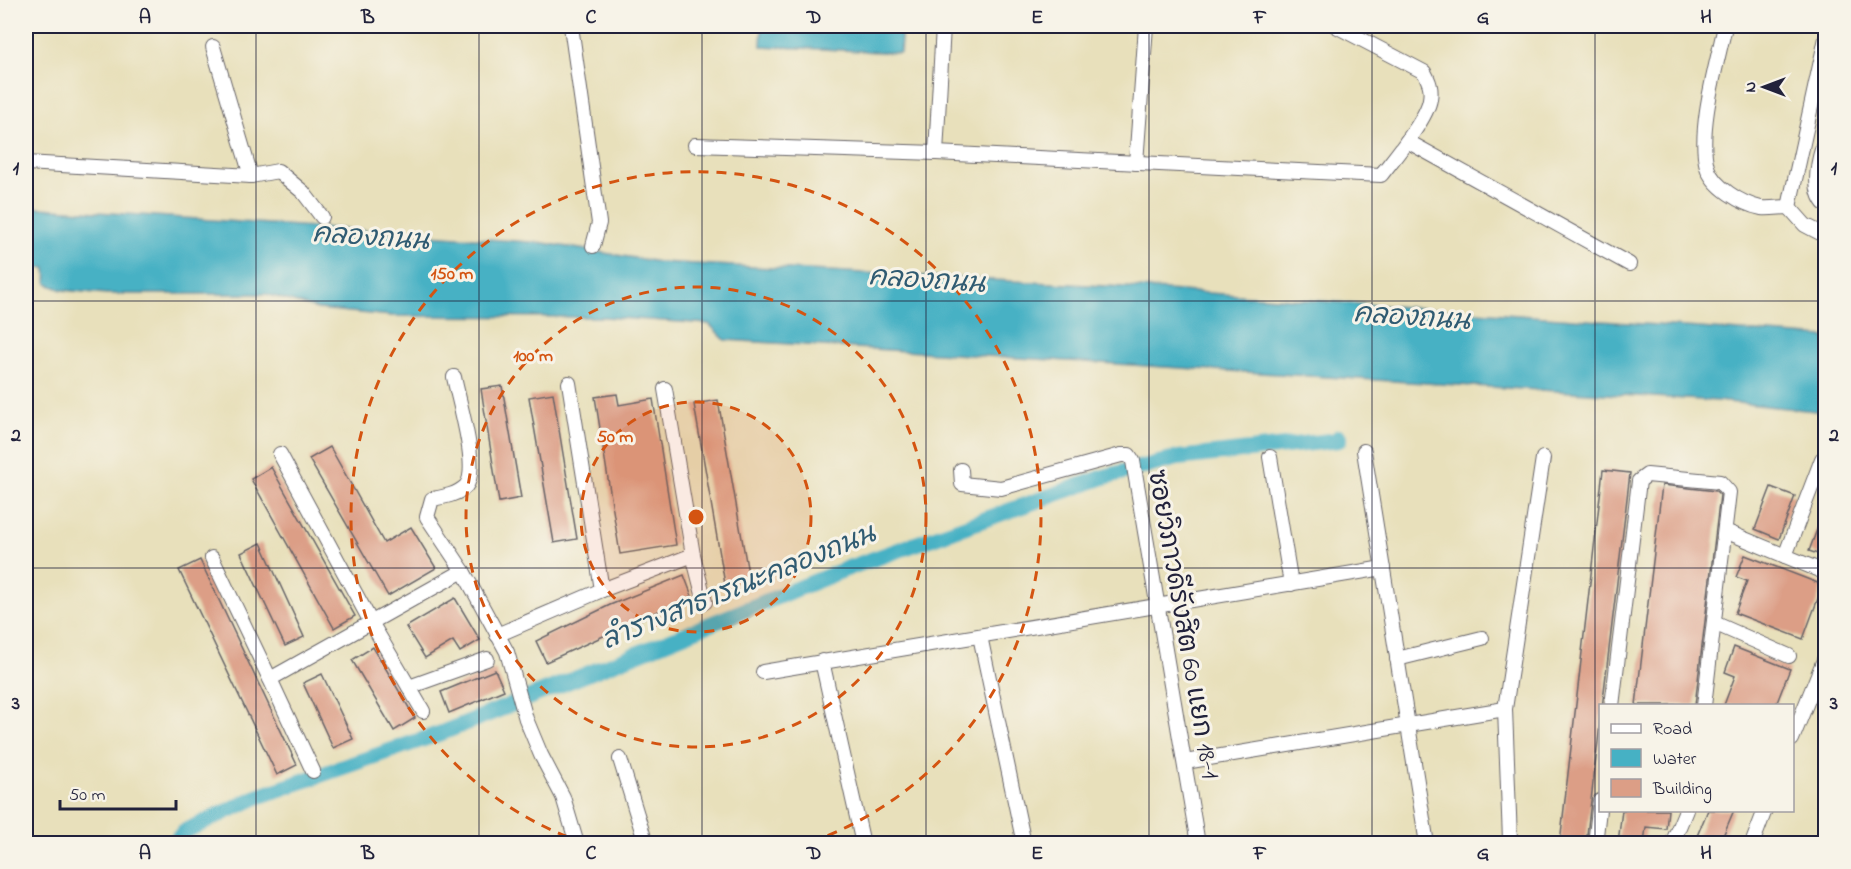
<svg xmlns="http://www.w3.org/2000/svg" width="1851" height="869" viewBox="0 0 1851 869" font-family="'Indie Flower','Playpen Sans Thai',sans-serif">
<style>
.water{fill:#46b1c4;stroke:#346a80;stroke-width:1.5}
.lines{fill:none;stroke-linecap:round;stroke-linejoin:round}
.canal{stroke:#46b1c4;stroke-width:16}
.building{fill:#dc9e86}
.street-casing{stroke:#676468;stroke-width:16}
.street{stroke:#fff;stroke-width:14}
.grid{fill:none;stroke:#22223b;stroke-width:1.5;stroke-opacity:0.55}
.ring{fill:none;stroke:#d45411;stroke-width:3;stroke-dasharray:10 8}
.labels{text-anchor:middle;stroke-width:6;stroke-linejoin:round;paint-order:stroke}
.street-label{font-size:26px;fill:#22223b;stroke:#f7f3e8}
.water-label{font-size:27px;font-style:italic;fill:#305b72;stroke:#f7f3e8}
.centre{fill:#d45411;stroke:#f7f3e8;stroke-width:3}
.ring-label{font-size:18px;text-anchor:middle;font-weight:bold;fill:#d45411;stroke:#f7f3e8;stroke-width:6;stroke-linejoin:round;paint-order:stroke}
.neatline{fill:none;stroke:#22223b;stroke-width:2}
.grid-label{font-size:20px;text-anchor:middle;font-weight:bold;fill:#22223b}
</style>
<rect width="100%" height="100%" fill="#f7f3e8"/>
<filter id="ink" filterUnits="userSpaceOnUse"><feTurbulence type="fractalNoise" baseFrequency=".0167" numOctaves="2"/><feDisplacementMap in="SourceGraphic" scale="12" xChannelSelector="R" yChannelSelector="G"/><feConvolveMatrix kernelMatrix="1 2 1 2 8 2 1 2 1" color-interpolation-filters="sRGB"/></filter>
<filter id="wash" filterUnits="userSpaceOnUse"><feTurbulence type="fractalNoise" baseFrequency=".008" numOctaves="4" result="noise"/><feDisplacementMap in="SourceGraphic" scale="24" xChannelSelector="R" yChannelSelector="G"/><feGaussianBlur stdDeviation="1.35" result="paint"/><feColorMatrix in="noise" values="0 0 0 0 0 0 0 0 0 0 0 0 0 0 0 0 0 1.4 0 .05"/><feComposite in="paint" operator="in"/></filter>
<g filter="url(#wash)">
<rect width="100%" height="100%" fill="#e8e0bb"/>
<g class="water">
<polygon points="762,26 902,26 900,53 761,46"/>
<polygon points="26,207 544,243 659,262 1125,287 1825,337 1825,412 1718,401 725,340 709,324 604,317 392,316 318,309 266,294 107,294 62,290 47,284 46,268 26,268"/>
</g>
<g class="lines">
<polyline class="canal" points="173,844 185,831 257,797 444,732 851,567 1104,477 1178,458 1339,440 1339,437"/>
</g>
<g id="blocks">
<g class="building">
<polygon points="502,386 521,498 499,502 481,389"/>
<polygon points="553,393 577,539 554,543 529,397"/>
<polygon points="617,394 619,405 653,399 676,545 620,554 595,397"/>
<polygon points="718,400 749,579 725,584 694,404"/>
<polygon points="330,447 384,543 411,527 436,568 388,596 309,459"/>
<polygon points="271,467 355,616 334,628 251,479"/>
<polygon points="1603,470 1630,473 1594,775 1586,843 1560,843"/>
<polygon points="1662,485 1716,491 1720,495 1695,705 1636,705"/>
<polygon points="1771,487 1795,496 1779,539 1755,529"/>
<polygon points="1824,511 1826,511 1826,557 1809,551"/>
<polygon points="261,543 304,637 285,646 241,553"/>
<polygon points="1745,555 1823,585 1803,639 1735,613 1747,581 1736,577"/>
<polygon points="200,560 297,765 277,775 179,570"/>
<polygon points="684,575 692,596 546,662 536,641 610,605"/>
<polygon points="455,598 480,640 460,652 453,641 425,658 406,627"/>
<polygon points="373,647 415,718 394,731 352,660"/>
<polygon points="1734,647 1790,669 1776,705 1724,705 1735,676 1725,672"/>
<polygon points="495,670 504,690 449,713 441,692"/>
<polygon points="322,674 353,739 333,748 303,683"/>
<polygon points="1622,810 1668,810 1666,829 1646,827 1644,843 1618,843"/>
<polygon points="1708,810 1734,810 1720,843 1694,843"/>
</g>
</g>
</g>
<g filter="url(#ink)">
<use href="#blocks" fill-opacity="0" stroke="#676468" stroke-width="1.5"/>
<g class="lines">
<defs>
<g id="street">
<polyline points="571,26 599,223 593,246"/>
<path d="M1725 26C1717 64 1697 130 1707 167 1713 187 1742 204 1761 208 1770 209 1781 207 1789 207"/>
<polyline points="213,47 251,176"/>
<path d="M1826 138C1819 156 1810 190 1826 205"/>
<polyline points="1407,141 1629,264"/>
<path d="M695 145 936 153 1381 175C1394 158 1427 119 1430 99 1432 88 1429 81 1424 72L1336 26"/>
<polyline points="936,153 943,26"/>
<polyline points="26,163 251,176 278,171 303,192 322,217"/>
<polyline points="1136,163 1146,26"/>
<polyline points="1789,207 1826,38"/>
<polyline points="1789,207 1805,225 1826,236"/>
<path d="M454 377C458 399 480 469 466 486 457 495 443 497 432 499L427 517 463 571 507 652 526 719 541 755 563 797 577 844"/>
<polyline points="665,389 693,555 705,602"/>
<polyline points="1364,451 1427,844"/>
<polyline points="280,454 372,624 423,711"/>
<polyline points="1270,457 1291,584"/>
<polyline points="961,470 962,484 1001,488 1121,455 1129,455 1133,461 1198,844"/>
<polyline points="1725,531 1824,572"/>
<polyline points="1785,556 1822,459"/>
<polyline points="212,558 270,679"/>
<polyline points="602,590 693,555"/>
<polyline points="1714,623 1789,656"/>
<polyline points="497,635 602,590 569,383"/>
<polyline points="980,636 1024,844"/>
<polyline points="1397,659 1482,638"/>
<polyline points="822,661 863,844"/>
<polyline points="763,672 1383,568"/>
<polyline points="409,687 487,659"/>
<polyline points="1612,706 1639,481 1647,475 1720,482 1729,492 1704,706"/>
<polyline points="1792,739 1826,655"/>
<polyline points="620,759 646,844"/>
<polyline points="1185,762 1505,709"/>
<polyline points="313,771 270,679 463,571"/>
<polyline points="1510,840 1505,709 1543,458"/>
<polyline points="1595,844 1600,801"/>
<polyline points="1672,844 1686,810"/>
<polyline points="1752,844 1765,810"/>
</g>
</defs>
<use href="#street" class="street-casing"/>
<use href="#street" class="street"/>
</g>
</g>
<path class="grid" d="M256 26V844M479 26V844M702 26V844M926 26V844M1149 26V844M1372 26V844M1595 26V844M26 301H1826M26 568H1826"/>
<circle cx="696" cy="517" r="115" fill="#d45411" fill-opacity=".12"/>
<g class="ring">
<circle cx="696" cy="517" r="115"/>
<circle cx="696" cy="517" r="230"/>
<path d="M584 843A345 345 0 1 1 808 843"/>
</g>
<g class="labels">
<g class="street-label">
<text transform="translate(1185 624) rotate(80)" y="9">ซอยวิภาวดีรังสิต 60 แยก 18-1</text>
</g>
<g class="water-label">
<text transform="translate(371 236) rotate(4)" y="9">คลองถนน</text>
<text transform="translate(927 279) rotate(4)" y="9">คลองถนน</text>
<text transform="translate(1412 316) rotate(4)" y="9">คลองถนน</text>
<text transform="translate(738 586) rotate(-22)" y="9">ลำรางสาธารณะคลองถนน</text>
</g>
</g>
<circle cx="696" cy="517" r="9" class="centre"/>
<g class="ring-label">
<text x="452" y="279">150 m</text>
<text x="533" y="361">100 m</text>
<text x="615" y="442">50 m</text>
</g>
<rect width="1851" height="869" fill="none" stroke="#f7f3e8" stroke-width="66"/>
<rect x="1599" y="704" width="195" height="108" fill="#f7f3e8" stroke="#a29fa3" stroke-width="1.5"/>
<rect x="1611" y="724" width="30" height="9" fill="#ffffff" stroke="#a29fa3" stroke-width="1.5"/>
<text x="1653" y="734" font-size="18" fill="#22223b">Road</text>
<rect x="1611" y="749" width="30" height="18" fill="#46b1c4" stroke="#a29fa3" stroke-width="1.5"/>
<text x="1653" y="764" font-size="18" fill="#22223b">Water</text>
<rect x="1611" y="779" width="30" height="18" fill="#dc9e86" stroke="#a29fa3" stroke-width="1.5"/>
<text x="1653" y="794" font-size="18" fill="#22223b">Building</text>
<g transform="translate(1764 87) rotate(270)" stroke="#f7f3e8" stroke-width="4.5" paint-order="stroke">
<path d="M0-4.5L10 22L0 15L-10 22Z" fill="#22223b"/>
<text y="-9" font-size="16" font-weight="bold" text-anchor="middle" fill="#22223b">N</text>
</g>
<path d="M60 800v9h116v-9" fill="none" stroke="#22223b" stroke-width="3"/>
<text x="69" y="800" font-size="18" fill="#22223b" stroke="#f7f3e8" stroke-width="4.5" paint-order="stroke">50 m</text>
<rect x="33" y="33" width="1785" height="803" class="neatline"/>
<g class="grid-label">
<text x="145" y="23">A</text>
<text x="368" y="23">B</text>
<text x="591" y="23">C</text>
<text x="814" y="23">D</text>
<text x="1037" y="23">E</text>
<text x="1260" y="23">F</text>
<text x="1483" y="23">G</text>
<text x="1706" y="23">H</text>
<text x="16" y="174">1</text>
<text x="1834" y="174">1</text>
<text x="16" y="441">2</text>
<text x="1834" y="441">2</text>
<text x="16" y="709">3</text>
<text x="1834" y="709">3</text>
<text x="145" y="859">A</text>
<text x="368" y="859">B</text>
<text x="591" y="859">C</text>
<text x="814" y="859">D</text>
<text x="1037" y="859">E</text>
<text x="1260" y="859">F</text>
<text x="1483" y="859">G</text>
<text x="1706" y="859">H</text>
</g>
</svg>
